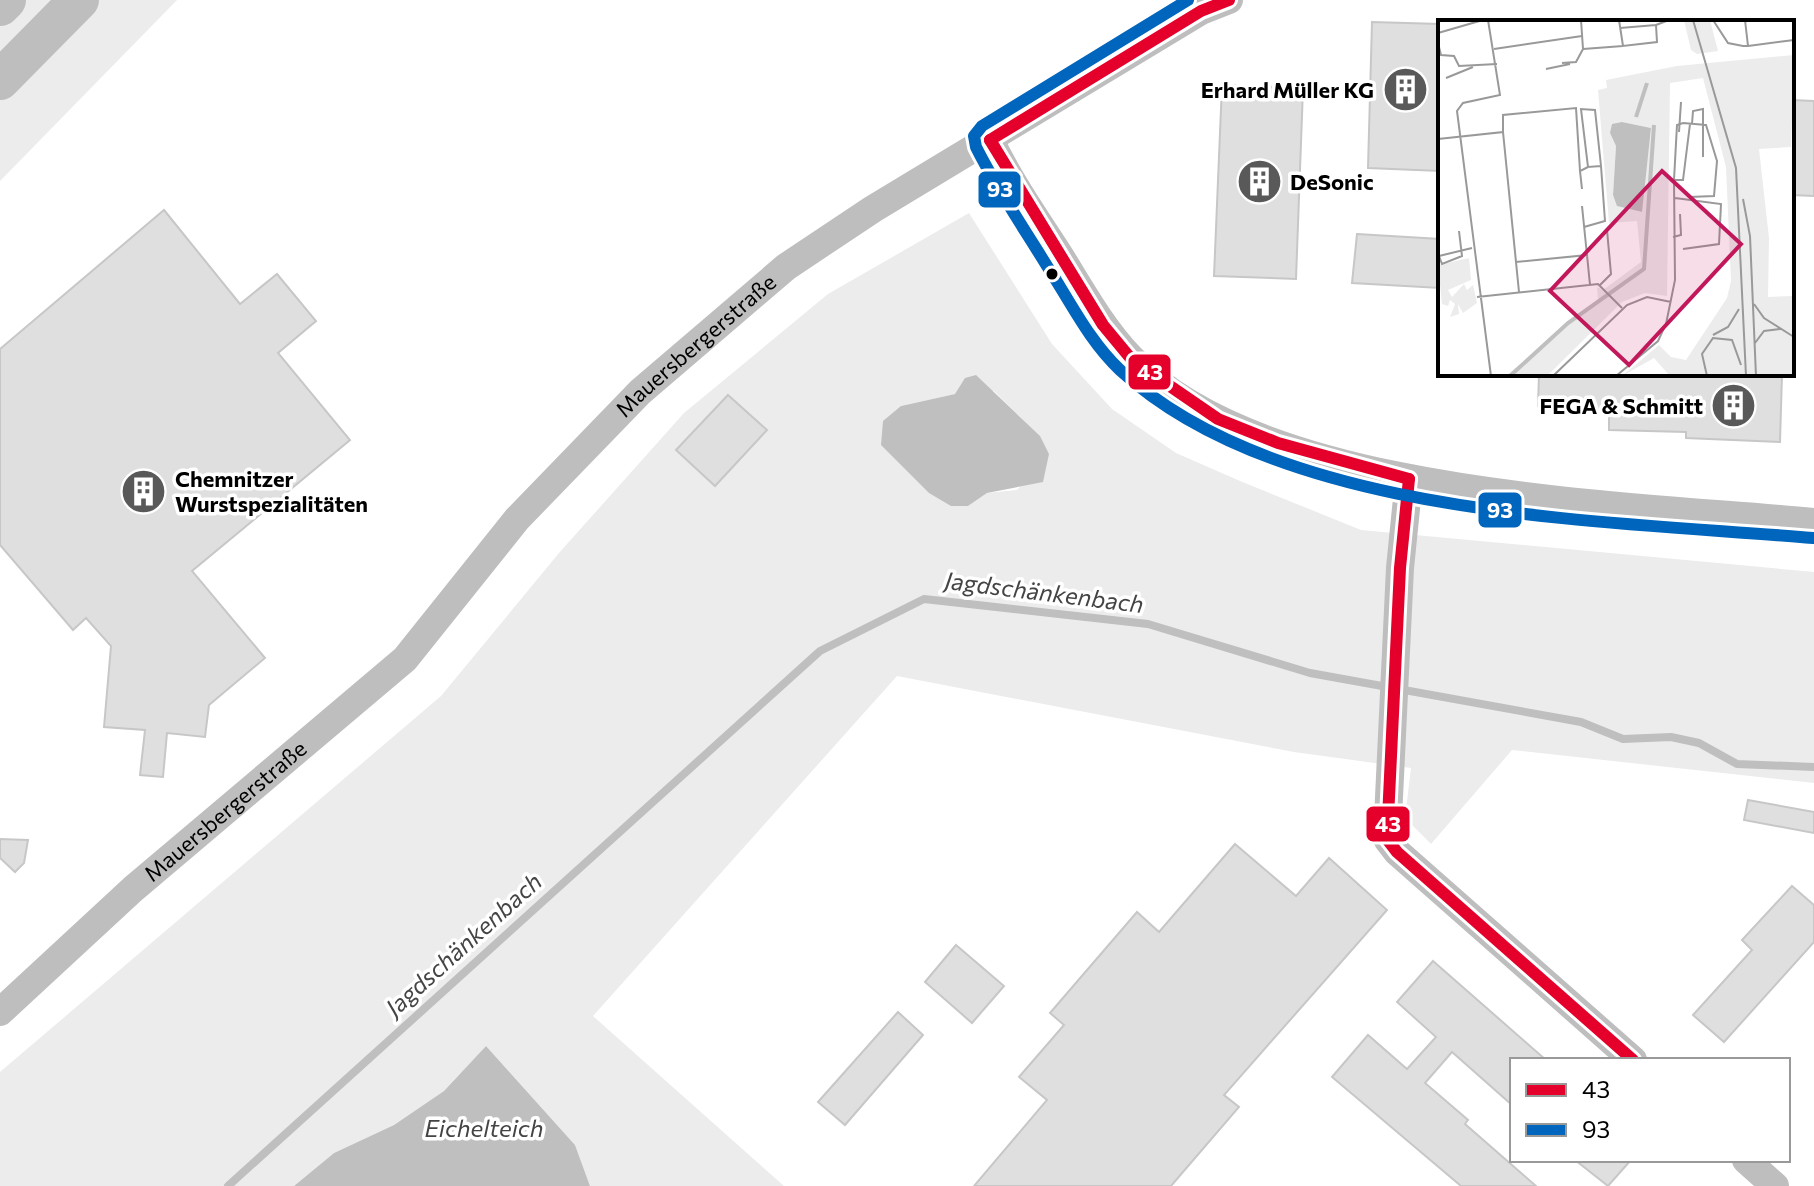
<svg xmlns="http://www.w3.org/2000/svg" width="1814" height="1186" viewBox="0 0 1814 1186" font-family="Commissioner,sans-serif">
<style>
.green{fill:#ececec;fill-rule:evenodd}
.water{fill:#bfbfbf}
.lines{fill:none;stroke-linecap:round;stroke-linejoin:round}
.stream{stroke:#bfbfbf;stroke-width:8}
.building{fill:#dfdfdf;stroke:#c7c7c7;stroke-width:2}
.minor{stroke:#bebebe;stroke-width:28}
.highway{stroke:#bebebe;stroke-width:40}
.bus-1-casing{stroke:#fff;stroke-width:18}
.bus-2-casing{stroke:#fff;stroke-width:18}
.bus-1{stroke:#e4002b;stroke-width:12}
.bus-2{stroke:#0065bd;stroke-width:12}
.bus-dot{fill:#000;stroke:#fff;stroke-width:3}
.labels{text-anchor:middle;stroke-width:7;stroke-linejoin:round;paint-order:stroke}
.poi-label{font-size:22px;font-weight:bold;fill:#000;stroke:#fff;text-anchor:end}
.street-label{font-size:22px;fill:#000;stroke:#fff}
.water-label{font-size:24px;font-style:italic;fill:#444;stroke:#fff}
.inset-river{fill:none;stroke:#bfbfbf;stroke-width:4}
.inset-road{fill:none;stroke:#999;stroke-width:2}
.view{fill:#c2185b;fill-opacity:0.15;stroke:#c2185b;stroke-width:4}
.inset-edge{fill:none;stroke:#000;stroke-width:4}
.line-badge{stroke:#fff;stroke-width:3}
.badge-label{font-size:22px;text-anchor:middle;font-weight:bold;fill:#fff}
</style>
<rect width="100%" height="100%" fill="#fff"/>
<g class="green">
<polygon points="0,0 177,0 0,181"/>
<path d="M969 213 1052 344 1112 409 1176 453 1240 481 1361 530 1814 572V783L1512 750 1431 844 1405 818 1411 768 1294 752 897 676 593 1016 784 1186H590L575 1145 486 1046 444 1091 394 1125 334 1153 294 1186H0V1072L441 696 559 553 684 413 828 294ZM994 391 1039 436 1049 454 1017 490 987 493 968 506 901 406 955 394Z"/>
</g>
<g class="water">
<polygon points="976,375 1040,436 1049,454 1043,482 987,493 968,506 951,506 929,493 881,445 883,421 901,406 955,394 965,378"/>
<polygon points="486,1046 575,1145 590,1186 294,1186 334,1153 394,1125 444,1091"/>
</g>
<g class="lines">
<polyline class="stream" points="228,1186 820,651 924,599 1148,624 1310,673 1581,722 1623,739 1671,737 1699,743 1737,764 1814,767"/>
</g>
<g class="building">
<polygon points="1372,22 1440,24 1440,171 1368,168"/>
<polygon points="1222,85 1303,88 1296,279 1214,276"/>
<polygon points="1792,100 1814,101 1814,196 1792,195"/>
<polygon points="164,210 240,304 277,274 316,321 278,353 350,440 192,571 265,658 209,705 205,737 167,733 163,777 140,775 145,730 104,727 111,646 86,618 73,630 0,545 0,349"/>
<polygon points="1357,234 1440,239 1440,288 1352,283"/>
<polygon points="1539,374 1782,374 1780,442 1686,438 1686,432 1609,430 1609,409 1538,406"/>
<polygon points="728,395 767,430 715,486 676,450"/>
<polygon points="1748,800 1814,812 1814,833 1744,820"/>
<polygon points="0,839 28,840 24,863 15,872 0,858"/>
<polygon points="1235,844 1296,896 1329,858 1387,910 1224,1095 1239,1107 1171,1186 974,1186 1047,1100 1019,1077 1064,1025 1050,1013 1137,912 1159,932"/>
<polygon points="1792,886 1814,905 1814,942 1724,1042 1693,1015 1752,950 1742,940"/>
<polygon points="956,945 1004,986 972,1023 925,982"/>
<polygon points="1433,961 1546,1060 1512,1060 1512,1105 1452,1052 1425,1083 1468,1120 1465,1124 1536,1186 1461,1186 1332,1077 1368,1035 1407,1069 1436,1037 1397,1002"/>
<polygon points="898,1012 923,1035 845,1125 818,1102"/>
<polygon points="1575,1160 1631,1160 1608,1186"/>
</g>
<g class="lines">
<g class="minor">
<path d="M990 140C1010 182 1037 220 1062 259 1083 293 1103 329 1131 358 1265 498 1627 504 1814 522"/>
<polyline points="1409,479 1400,568 1387,839 1397,852 1633,1060"/>
<path id="s1" d="M0 1012 133 889 405 659 517 519 640 392 786 267 873 209 1201 11 1229 0"/>
<polyline points="1746,1160 1775,1186"/>
</g>
<g class="highway">
<polyline points="0,6 6,0"/>
<polyline points="0,80 79,0"/>
</g>
<defs>
<g id="bus-1">
<polyline points="990,140 1103,325 1132,360 1218,419 1278,443 1409,479"/>
<polyline points="990,140 1201,11 1229,0"/>
<polyline points="1409,479 1400,568 1387,839 1397,852 1633,1060"/>
</g>
<path id="bus-2" d="M1188 0 982 126 974 136 976 147C997 189 1023 227 1047 266 1070 301 1089 341 1120 370 1281 519 1604 520 1813 538"/>
</defs>
<use href="#bus-1" class="bus-1-casing"/>
<use href="#bus-2" class="bus-2-casing"/>
<use href="#bus-1" class="bus-1"/>
<use href="#bus-2" class="bus-2"/>
</g>
<defs>
<symbol id="building-disc" viewBox="-11 -11 22 22"><circle r="9.5" fill="#595959" stroke="#fff"/><path d="M-4-6H4V6H1V3H-1V6H-4ZM-2.5-4.3h1.7v1.8h-1.7ZM.8-4.3h1.7v1.8H.8ZM-2.5-1h1.7V.8h-1.7ZM.8-1h1.7V.8H.8Z" fill="#fff"/></symbol>
</defs>
<g fill-rule="evenodd">
<use href="#building-disc" x="1380" y="64" width="51" height="51"/>
<use href="#building-disc" x="1234" y="156" width="51" height="51"/>
<use href="#building-disc" x="1708" y="380" width="51" height="51"/>
<use href="#building-disc" x="118" y="466" width="51" height="51"/>
</g>
<circle class="bus-dot" cx="1052" cy="274" r="7"/>
<g class="labels">
<g class="poi-label">
<text x="1374" y="98">Erhard Müller KG</text>
<text x="1290" y="190" text-anchor="start">DeSonic</text>
<text x="1703" y="414">FEGA &amp; Schmitt</text>
<text x="175" y="487" text-anchor="start">Chemnitzer<tspan x="175" dy="25">Wurstspezialitäten</tspan></text>
</g>
<g class="street-label">
<text dy="8" stroke="none"><textPath href="#s1" startOffset="966">Mauersbergerstraße</textPath></text>
<text dy="8" stroke="none"><textPath href="#s1" startOffset="302">Mauersbergerstraße</textPath></text>
</g>
<g class="water-label">
<text transform="translate(1044 593) rotate(7)" y="8">Jagdschänkenbach</text>
<text transform="translate(464 945) rotate(-42)" y="8">Jagdschänkenbach</text>
<text x="484" y="1137">Eichelteich</text>
</g>
</g>
<g transform="translate(1438 20)">
<rect width="356" height="356" fill="#fff"/>
<path d="M246 0H272L280 31 259 34 253 30ZM356 35 353 127 321 129 331 218 330 277 356 276V356H232L216 338 184 356 221 325 233 337 248 340 289 278 293 261 288 147 265 58 232 63 229 276 207 273 184 282 109 356H68L160 279 159 267 165 270 203 242 199 201 171 203 160 70 169 68 168 60 239 46ZM184 102 213 108 203 192 180 186 175 175 178 126 172 113ZM31 238 33 260 10 270 14 277 26 264 29 270 35 265 39 283 25 293 20 284 21 294 12 297 17 284 12 280 10 286 4 284 0 245Z" fill="#ececec" fill-rule="evenodd"/>
<path d="M184 102 213 108 204 192 179 186 175 175 178 126 172 113 174 104Z" fill="#bfbfbf"/>
<path class="inset-river" d="M198 97 209 63M72 356 130 303 206 249 216 105"/>
<path class="inset-road" d="M50 0 62 75 25 83 19 91 53 356M181 0 185 26 219 22 218 5 231 0M255 0 298 148 308 356M275 0 290 23 305 26H310L307 0M182 8 218 5M0 13 45 0M310 26 356 20M1 27 3 35 16 36 21 46 59 44M56 29 144 16M145 29 185 26M124 43 138 42 145 29 143 0M108 49 132 44M8 58 35 47M245 103 268 105 279 141 276 176 251 177M254 104 255 91 265 89V137M65 112 81 272M241 112 243 82M0 119 65 112V95L138 88 142 151M237 160H245L252 104M144 169 142 151 150 147M237 178 283 184 281 224 245 229M305 179 312 216 318 356M146 207 167 201 163 146 157 90 143 89 150 147 163 146M235 217 243 215 242 194M149 235 152 265M1 236 4 244 24 236 21 211M1 236 34 228M78 242 149 235 144 186M162 265 173 254 169 210M39 277 160 264 184 288M316 284 326 298 356 317M275 315 290 307 301 289M317 323 326 311 342 309M115 356 189 285 209 277 233 282M178 356 220 321 228 304 237 260 236 160 239 105 245 103M269 356 264 334 275 318 294 320 303 345"/>
<path class="view" d="M224 151 303 224 191 345 112 271Z"/>
<rect width="356" height="356" class="inset-edge"/>
</g>
<g class="line-badge">
<rect x="977" y="170" width="45" height="39" rx="8" fill="#0065bd"/>
<rect x="1127" y="353" width="45" height="38" rx="8" fill="#e4002b"/>
<rect x="1477" y="491" width="46" height="38" rx="8" fill="#0065bd"/>
<rect x="1365" y="805" width="46" height="38" rx="8" fill="#e4002b"/>
</g>
<g class="badge-label">
<text x="1000" y="197">93</text>
<text x="1150" y="380">43</text>
<text x="1500" y="518">93</text>
<text x="1388" y="832">43</text>
</g>
<rect x="1510" y="1058" width="280" height="104" fill="#ffffff" stroke="#999999" stroke-width="2"/>
<rect x="1526" y="1084" width="40" height="12" fill="#e4002b" stroke="#999999" stroke-width="2"/>
<text x="1582" y="1098" font-size="24" fill="#000000">43</text>
<rect x="1526" y="1124" width="40" height="12" fill="#0065bd" stroke="#999999" stroke-width="2"/>
<text x="1582" y="1138" font-size="24" fill="#000000">93</text>
</svg>
